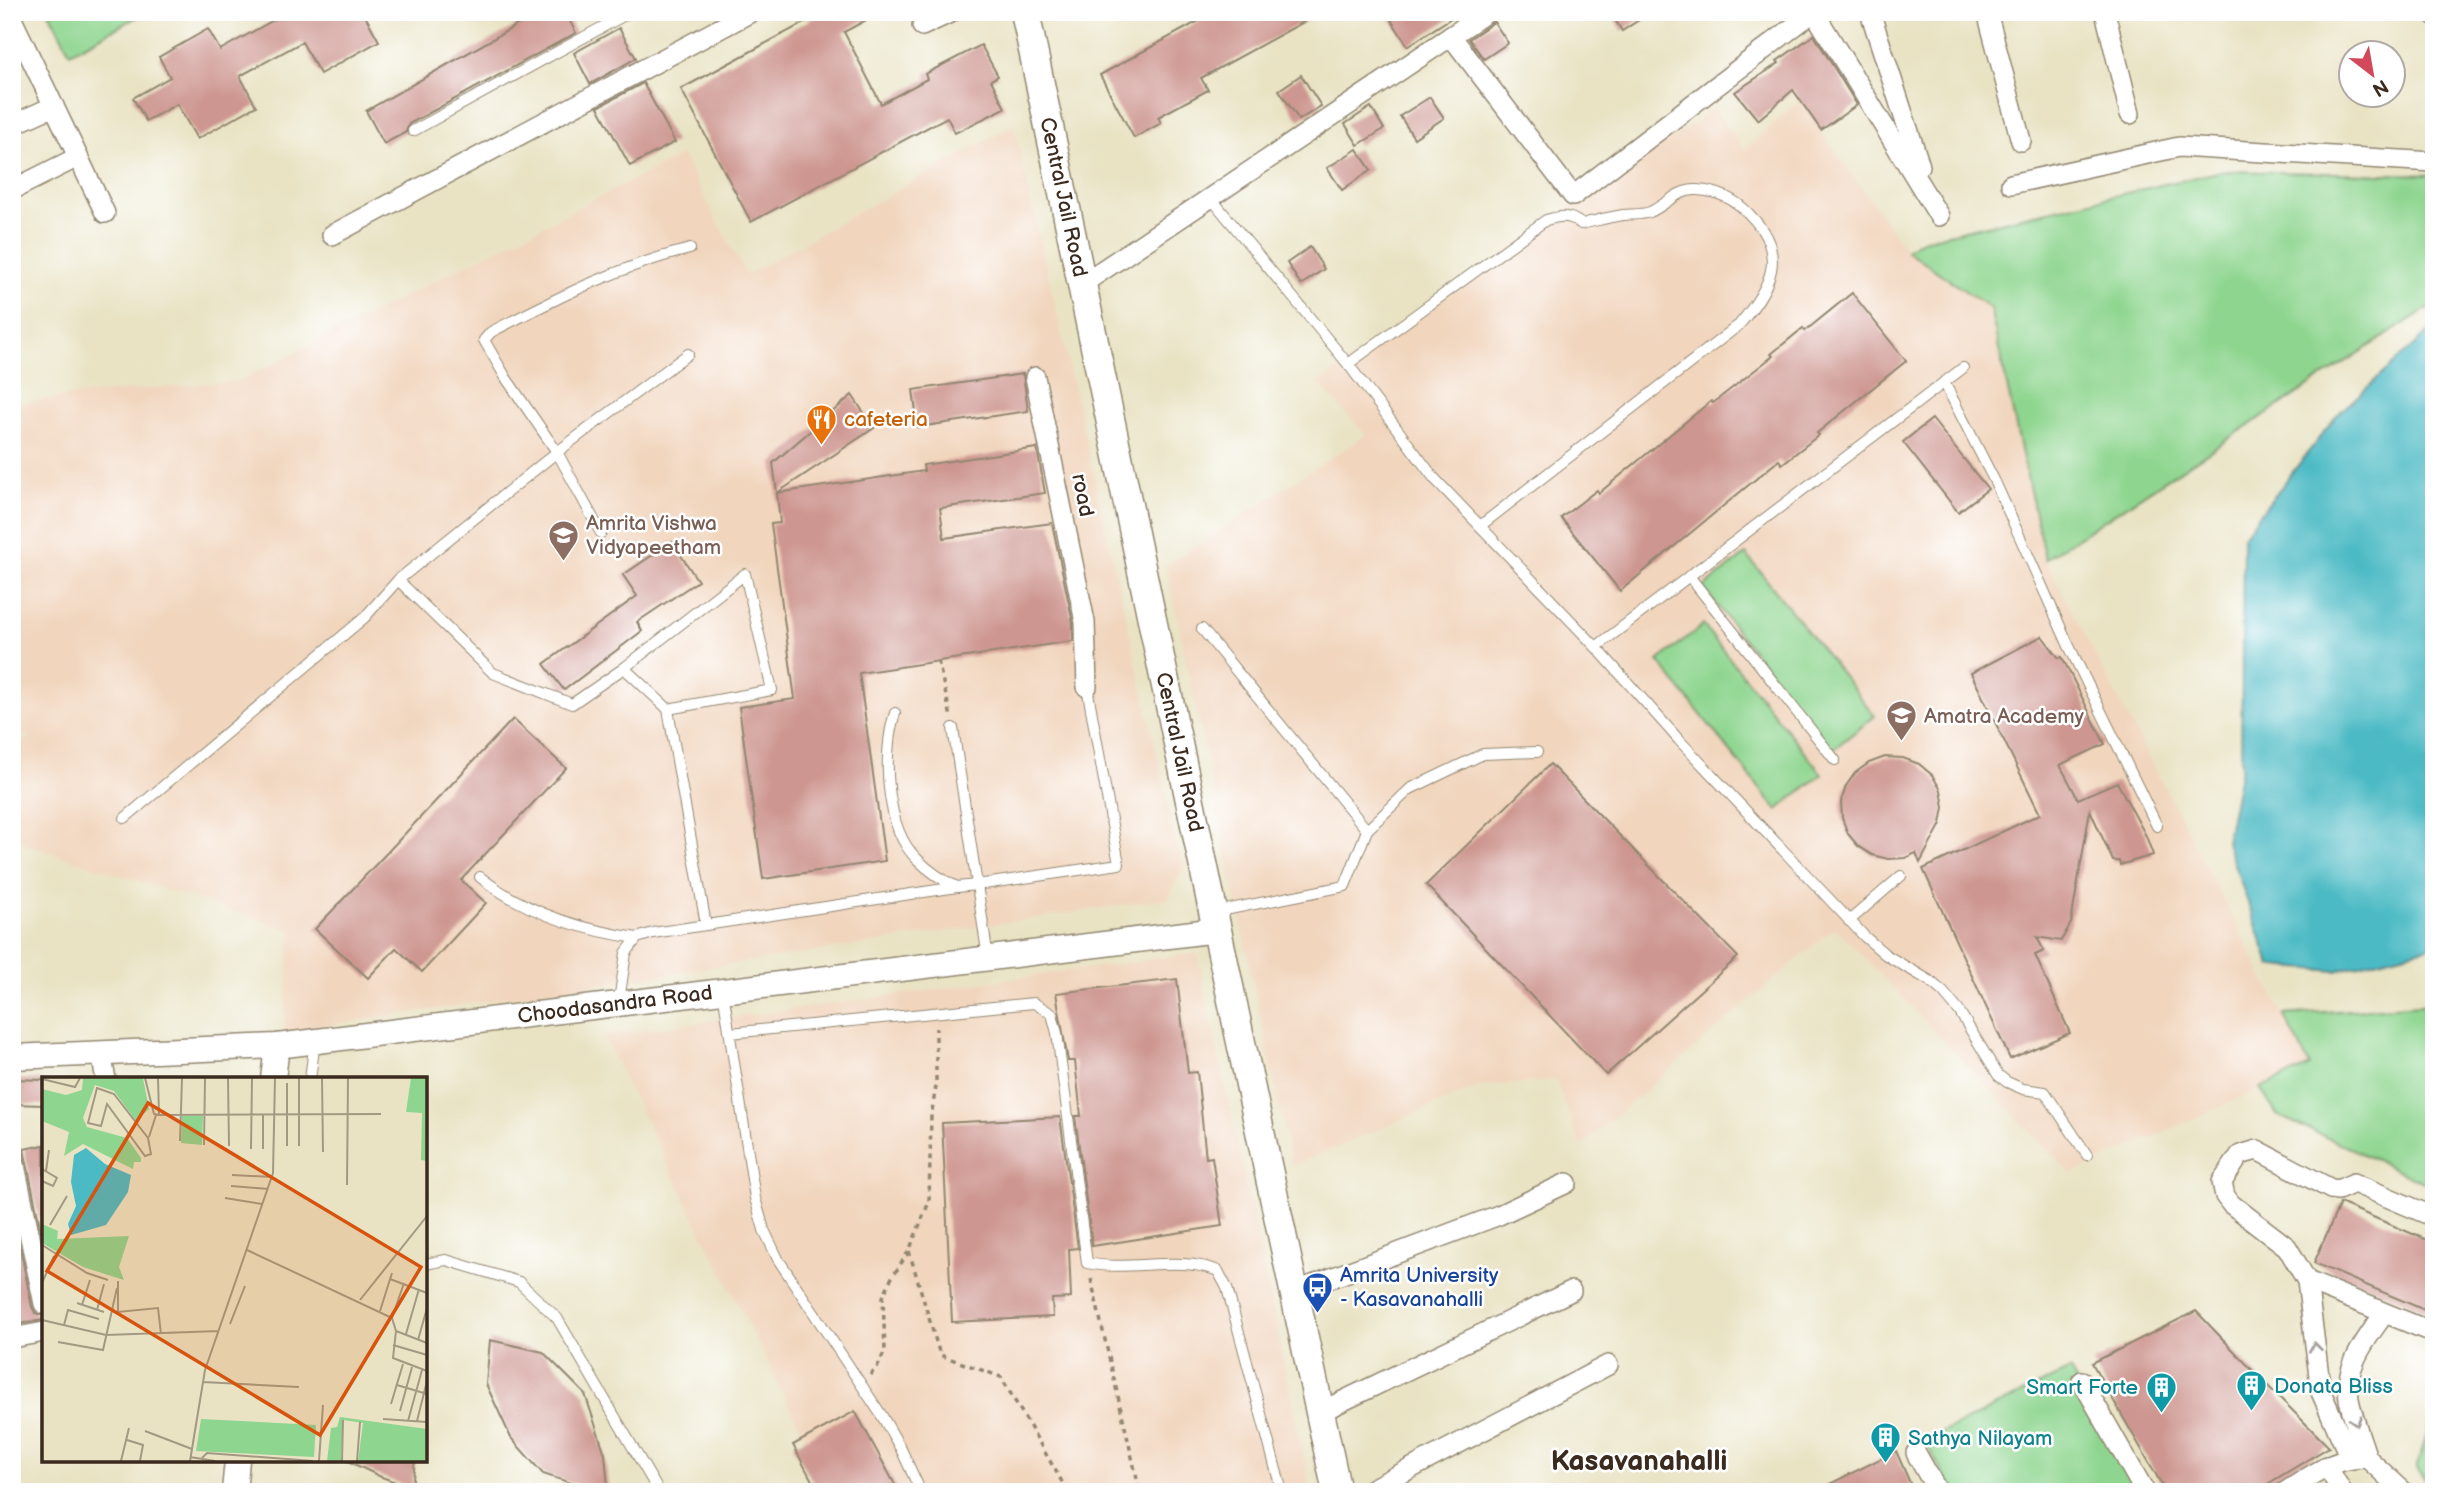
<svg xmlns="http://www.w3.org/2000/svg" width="2446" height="1504" viewBox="0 0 2446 1504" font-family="'Balsamiq Sans',sans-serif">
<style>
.built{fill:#f1d5bd}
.green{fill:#8ed58f;stroke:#648056;stroke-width:2}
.water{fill:#4cbac4;stroke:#447271;stroke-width:2}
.building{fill:#ce9690}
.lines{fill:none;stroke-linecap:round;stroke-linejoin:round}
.service-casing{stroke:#928671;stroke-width:12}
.minor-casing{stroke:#928671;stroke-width:22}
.tertiary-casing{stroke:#928671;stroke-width:27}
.secondary-casing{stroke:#928671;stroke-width:31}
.path{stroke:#928671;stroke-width:3.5;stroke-dasharray:5 5;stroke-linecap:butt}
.service{stroke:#fff;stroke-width:10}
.minor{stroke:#fff;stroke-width:19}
.tertiary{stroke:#fff;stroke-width:24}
.secondary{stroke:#fff;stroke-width:28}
.oneway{stroke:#a79f9a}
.labels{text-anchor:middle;stroke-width:5;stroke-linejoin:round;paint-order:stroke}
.street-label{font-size:21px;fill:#3b2a1e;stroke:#fff}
.food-label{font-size:21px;fill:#c56008;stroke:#fff;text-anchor:start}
.education-label{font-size:21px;fill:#785e54;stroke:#fff;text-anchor:start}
.transit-label{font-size:21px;fill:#164399;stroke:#fff;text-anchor:start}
.culture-label{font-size:21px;fill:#0d838f;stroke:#fff;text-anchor:start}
.district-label{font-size:28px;font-weight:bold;fill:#3b2a1e;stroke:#fff}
.inset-road{fill:none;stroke:#a39982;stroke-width:2}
.view{fill:#d7540e;fill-opacity:0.15;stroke:#d7540e;stroke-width:3.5}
.inset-edge{fill:none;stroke:#3b2a1e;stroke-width:3.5}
</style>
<rect width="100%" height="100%" fill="#fff"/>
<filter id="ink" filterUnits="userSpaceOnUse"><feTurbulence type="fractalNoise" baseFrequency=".0143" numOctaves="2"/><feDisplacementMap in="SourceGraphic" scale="14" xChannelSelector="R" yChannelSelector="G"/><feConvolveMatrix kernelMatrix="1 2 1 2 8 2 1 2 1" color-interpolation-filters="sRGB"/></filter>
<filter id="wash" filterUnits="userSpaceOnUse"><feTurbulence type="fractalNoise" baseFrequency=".00686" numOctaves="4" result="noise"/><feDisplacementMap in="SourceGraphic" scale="28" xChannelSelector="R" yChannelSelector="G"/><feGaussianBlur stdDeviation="1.57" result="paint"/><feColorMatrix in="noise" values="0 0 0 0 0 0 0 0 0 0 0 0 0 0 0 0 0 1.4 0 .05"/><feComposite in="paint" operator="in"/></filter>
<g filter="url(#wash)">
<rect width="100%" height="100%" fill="#e9e3c4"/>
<g class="built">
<polygon points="1799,101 1906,250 1990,308 2045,559 2310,1066 2071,1174 1835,927 1581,1146 1556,1080 1477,1087 1292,1166 1166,565 1366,435 1318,383 1714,109 1745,149"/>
<polygon points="1014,125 1183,868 1168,898 284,1032 291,930 12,840 12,743 29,739 12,720 12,404 80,395 239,381 682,155 746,275"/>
<polygon points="1197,953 1311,1492 833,1492 603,1036"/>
</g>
<g class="green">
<polygon points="49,12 146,12 70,53"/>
<polygon points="2222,171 2434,175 2434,304 2045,559 1990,308 1906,250 1922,240"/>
<polygon points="1746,554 1875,716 1832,750 1703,588"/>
<polygon points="1703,625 1822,774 1777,810 1658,661"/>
<polygon points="2434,1004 2434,1187 2277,1115 2260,1088 2310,1066 2284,1015"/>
<polygon points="2070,1370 2139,1492 1953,1492 1925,1441"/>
<polygon points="2434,1412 2434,1489 2416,1469"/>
</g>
<polygon class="water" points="2428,333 2434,336 2434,946 2336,971 2271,966 2226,842 2241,769 2243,536 2338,414"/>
<g id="blocks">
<g class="building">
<polygon points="288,12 363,12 379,41 320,74 302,42 240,76 256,106 197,139 177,104 146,121 133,98 170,77 159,57 208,29 220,50"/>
<polygon points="540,12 565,12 576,33 409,124 406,132 384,144 366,111"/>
<polygon points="824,12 881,12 844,32 881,104 927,79 925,74 981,45 998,76 991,80 1005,108 955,133 947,117 751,222 681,89"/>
<polygon points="1215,12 1322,12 1201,78 1208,90 1158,117 1161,123 1134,138 1100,75"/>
<polygon points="1386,12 1460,12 1408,46"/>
<polygon points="1610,12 1651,12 1622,31"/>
<polygon points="1494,22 1508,43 1484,59 1469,39"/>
<polygon points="619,28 636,58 590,84 574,53"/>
<polygon points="1814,35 1857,105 1821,130 1793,90 1758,120 1735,92 1779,63 1777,61"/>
<polygon points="1301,75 1321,106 1299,120 1279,90"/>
<polygon points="643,83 675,142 630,166 598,107"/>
<polygon points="1430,97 1444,118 1414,138 1400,116"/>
<polygon points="1371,107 1384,129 1358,145 1345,124"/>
<polygon points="1357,149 1371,170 1342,190 1327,168"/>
<polygon points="1310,247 1324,269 1301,285 1287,263"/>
<polygon points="1852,293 1906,361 1817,433 1819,435 1782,464 1779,460 1620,591 1561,518 1597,490 1599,493 1711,401 1713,403 1773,356 1771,354 1803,328 1805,331"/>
<polygon points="1023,374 1028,411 918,427 913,390"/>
<polygon points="852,395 874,428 777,493 773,463"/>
<polygon points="1932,419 1988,489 1958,512 1903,442"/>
<polygon points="1037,448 1045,493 940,508 944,538 1052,523 1073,623 1073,641 859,673 885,861 763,879 739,707 795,699 771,524 780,523 777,493 924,471 923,465"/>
<polygon points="672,542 698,581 637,622 642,631 564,690 544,664 637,596 623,575"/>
<polygon points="2042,636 2059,658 2062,657 2105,744 2060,765 2078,799 2117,782 2146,836 2153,855 2120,865 2119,861 2113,861 2090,810 2071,923 2061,941 2037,937 2044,951 2035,955 2070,1033 2010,1059 1923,869 2040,814 1971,673"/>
<polygon points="513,719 566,768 461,880 486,903 422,972 396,948 368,978 315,929"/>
<polygon points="1885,757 1903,758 1919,764 1932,775 1941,790 1944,807 1941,824 1920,863 1916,853 1905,858 1888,859 1872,855 1858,846 1848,834 1842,818 1841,802 1846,786 1855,773 1869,763"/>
<polygon points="1550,764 1738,957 1606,1075 1426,885"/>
<polygon points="1177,979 1188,1073 1197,1072 1206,1158 1212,1157 1222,1226 1092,1246 1075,1116 1081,1116 1075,1061 1068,1061 1056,993"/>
<polygon points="12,1079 44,1080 44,1105 12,1104"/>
<polygon points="1060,1117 1078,1248 1069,1249 1071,1298 1052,1299 1053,1317 952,1322 942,1123"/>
<polygon points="44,1145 44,1231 41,1231 24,1149"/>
<polygon points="2340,1203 2434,1243 2434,1314 2314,1263"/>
<polygon points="19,1243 32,1307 35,1313 44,1316 44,1320 12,1325 12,1245"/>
<polygon points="2196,1311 2257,1375 2329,1447 2254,1492 2166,1492 2092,1363"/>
<polygon points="490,1340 543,1352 585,1394 605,1454 608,1488 583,1487 543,1474 511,1438 486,1384"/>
<polygon points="855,1411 899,1492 818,1492 793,1445"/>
<polygon points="1896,1451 1914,1492 1814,1492"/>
<polygon points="346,1460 415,1460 412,1488 379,1476"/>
</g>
</g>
</g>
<g filter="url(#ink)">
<use href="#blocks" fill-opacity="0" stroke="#928671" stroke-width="2"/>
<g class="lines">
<defs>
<g id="service">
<polyline points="413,131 630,12"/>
<polyline points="1210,197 1348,364 1434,478 1596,647 1679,740 1865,937 1886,955 1930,981 1943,992 1959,1011 1998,1075 2007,1082 2023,1089 2045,1092 2087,1155"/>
<path d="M690 249C619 266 555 299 491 332L484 340 506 378 557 452 398 580 493 673 572 704 624 668 668 709 706 925"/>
<path d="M1348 364 1546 220C1560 216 1569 214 1581 224 1595 221 1609 217 1623 215 1632 214 1642 215 1650 212 1666 205 1678 189 1697 190 1718 191 1735 199 1749 214 1789 254 1771 287 1739 325L1480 526"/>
<polyline points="1944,382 1996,484 2068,644 2157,826"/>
<polyline points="601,533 557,452 688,354"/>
<polyline points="1689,576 1835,760"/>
<polyline points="1202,629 1367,830"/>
<polyline points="1596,647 1963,368"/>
<polyline points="624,668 745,574 772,690 668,709"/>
<path d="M895 713C882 752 885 829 917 859 928 870 942 880 957 887"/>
<polyline points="953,728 977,885 1119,864 1087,687"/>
<polyline points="125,818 364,618 398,580"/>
<path d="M480 877C524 912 582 930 637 938"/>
<polyline points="1215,912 1345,886 1367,830 1410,789 1483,754 1537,752"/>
<polyline points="1849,921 1901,876"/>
<polyline points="723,991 755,1198 764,1230 778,1259 882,1416 901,1449 921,1492"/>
<polyline points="619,1001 626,953 637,938 653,933 957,887 977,885 988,958"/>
<path d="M730 1033 1034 1003 1052 1014 1057 1033 1087 1263C1130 1272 1179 1255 1218 1271L1227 1288 1282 1492"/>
<polyline points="310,1079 315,1041"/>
<polyline points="425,1264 446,1260 519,1282 557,1318 659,1492"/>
</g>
<g id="minor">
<polyline points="1814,12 1939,216"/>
<polyline points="1870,12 1920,166"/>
<polyline points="1987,12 2021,141"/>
<polyline points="2105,12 2130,114"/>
<polyline points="2433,12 2434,15"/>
<polyline points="12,19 105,213"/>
<polyline points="922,26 952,12"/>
<polyline points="1451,36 1573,196 1813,12"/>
<polyline points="12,125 54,106"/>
<polyline points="2011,184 2179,147 2434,162"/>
<polyline points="12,190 78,157"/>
<polyline points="332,235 751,12"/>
<polyline points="1082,284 1487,12"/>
<polyline points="1035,377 1085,622 1087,687"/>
<polyline points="101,1055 106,1079"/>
<polyline points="12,1151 44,1304"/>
<polyline points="2434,1217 2354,1183 2338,1190 2331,1189 2257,1150 2240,1155 2222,1182 2225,1196 2231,1204 2287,1247 2307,1281 2434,1333"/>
<polyline points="2307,1281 2321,1392 2350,1458"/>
<polyline points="1294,1292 1499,1215 1567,1183"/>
<polyline points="12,1338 44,1332"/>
<polyline points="2082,1381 2145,1492"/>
<polyline points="1320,1412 1571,1291"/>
<polyline points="1916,1453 1938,1492"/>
<path d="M2367 1458C2361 1439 2353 1419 2349 1399 2343 1368 2367 1338 2384 1314"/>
<polyline points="2327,1466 2342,1492"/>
<polyline points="1366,1492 1608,1365"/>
<path d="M2285 1492C2312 1475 2334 1457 2367 1458L2404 1492"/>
</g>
<g id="tertiary">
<polyline points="12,1057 277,1046 1217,930"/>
<polyline points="273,1079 277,1046"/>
<polyline points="234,1492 237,1460"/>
</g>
<polyline id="secondary" points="1025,12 1217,930 1337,1492"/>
</defs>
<use href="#service" class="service-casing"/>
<use href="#minor" class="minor-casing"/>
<use href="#tertiary" class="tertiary-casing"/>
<use href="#secondary" class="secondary-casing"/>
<g class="path">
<polyline points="938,661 951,717"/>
<polyline points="909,1251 940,1355 1001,1377 1068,1492"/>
<polyline points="1091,1279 1140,1492"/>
<polyline points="870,1375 878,1366 885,1351 883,1297 891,1279 909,1251 929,1202 931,1117 936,1086 936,1028"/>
</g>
<use href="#service" class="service"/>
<use href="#minor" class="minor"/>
<use href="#tertiary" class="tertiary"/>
<use href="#secondary" class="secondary"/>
</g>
<defs><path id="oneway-chevron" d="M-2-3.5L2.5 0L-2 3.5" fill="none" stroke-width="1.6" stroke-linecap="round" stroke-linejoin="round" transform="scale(1.75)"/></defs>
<g class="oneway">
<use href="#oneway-chevron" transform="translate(2315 1347) rotate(-97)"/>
<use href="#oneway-chevron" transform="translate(2356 1421) rotate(73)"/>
</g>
</g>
<defs>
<symbol id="restaurant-pin" viewBox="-11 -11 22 30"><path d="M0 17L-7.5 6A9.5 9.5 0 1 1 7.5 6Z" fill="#e8710a" stroke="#fff"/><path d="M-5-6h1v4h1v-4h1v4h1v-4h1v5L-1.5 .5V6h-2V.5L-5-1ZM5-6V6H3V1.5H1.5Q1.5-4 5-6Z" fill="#fff"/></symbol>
<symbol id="university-pin" viewBox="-11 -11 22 30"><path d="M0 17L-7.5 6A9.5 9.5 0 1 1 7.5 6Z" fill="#8d6e63" stroke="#fff"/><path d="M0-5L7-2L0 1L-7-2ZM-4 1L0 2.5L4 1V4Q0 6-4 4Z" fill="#fff"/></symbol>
<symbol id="school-pin" viewBox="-11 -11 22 30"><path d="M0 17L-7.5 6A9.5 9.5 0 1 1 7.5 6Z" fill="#8d6e63" stroke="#fff"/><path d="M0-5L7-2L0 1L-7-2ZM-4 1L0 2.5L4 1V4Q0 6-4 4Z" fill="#fff"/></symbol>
<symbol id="bus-pin" viewBox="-11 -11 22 30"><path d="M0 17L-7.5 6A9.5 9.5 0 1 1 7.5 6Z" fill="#1a4fb4" stroke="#fff"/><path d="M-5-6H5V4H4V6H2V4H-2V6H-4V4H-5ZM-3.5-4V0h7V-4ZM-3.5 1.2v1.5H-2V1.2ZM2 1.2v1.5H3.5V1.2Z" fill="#fff"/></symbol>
<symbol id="building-pin" viewBox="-11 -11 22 30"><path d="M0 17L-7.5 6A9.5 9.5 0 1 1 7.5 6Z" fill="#0f9aa8" stroke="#fff"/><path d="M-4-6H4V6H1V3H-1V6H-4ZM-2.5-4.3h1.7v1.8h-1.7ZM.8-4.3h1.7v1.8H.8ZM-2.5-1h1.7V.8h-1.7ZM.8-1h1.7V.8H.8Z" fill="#fff"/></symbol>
</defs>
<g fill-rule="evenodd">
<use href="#restaurant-pin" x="804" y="402" width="35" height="47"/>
<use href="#university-pin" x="546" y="518" width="35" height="47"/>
<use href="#school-pin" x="1884" y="698" width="35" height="47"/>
<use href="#bus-pin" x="1300" y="1270" width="35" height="47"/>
<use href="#building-pin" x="2234" y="1368" width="35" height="47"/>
<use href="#building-pin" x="2144" y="1370" width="35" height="47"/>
<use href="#building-pin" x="1868" y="1420" width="35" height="47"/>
</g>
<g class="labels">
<g class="street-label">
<text transform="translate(1064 197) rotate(78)" y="7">Central Jail Road</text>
<text transform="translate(1083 495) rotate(79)" y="7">road</text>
<text transform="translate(1180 752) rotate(78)" y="7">Central Jail Road</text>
<text transform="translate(615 1004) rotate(-7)" y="7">Choodasandra Road</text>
</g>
<g class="food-label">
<text x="844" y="426">cafeteria</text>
</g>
<g class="education-label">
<text x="586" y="530">Amrita Vishwa<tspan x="586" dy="24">Vidyapeetham</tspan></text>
<text x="1924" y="723">Amatra Academy</text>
</g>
<g class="transit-label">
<text x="1340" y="1282">Amrita University<tspan x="1340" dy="24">- Kasavanahalli</tspan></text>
</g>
<g class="culture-label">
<text x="2274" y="1393">Donata Bliss</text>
<text x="2138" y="1394" text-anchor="end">Smart Forte</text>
<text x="1908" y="1445">Sathya Nilayam</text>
</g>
<g class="district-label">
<text x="1639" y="1470">Kasavanahalli</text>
</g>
</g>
<g transform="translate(42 1077)">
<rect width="385" height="385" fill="#e9e3c4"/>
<path d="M41 1H101L107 32 94 44 72 14 53 8 41 41 45 50 85 61 99 81V85H92L91 92 41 67 22 79 27 55 0 44V12L24 18 40 13ZM369 1H385V84L379 83 380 36 364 35ZM140 39H161L160 68 139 66ZM0 147 16 154 15 162 87 159 77 190 82 203 41 190 0 166ZM298 340 385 352V384H316L321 346 301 343 299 384H285L289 351 295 350ZM159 342 274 348 272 380 154 374Z" fill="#8ed58f"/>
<path d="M44 71 63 87 89 98 86 115 64 148 29 158 26 147 34 129 29 105 32 78Z" fill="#4cbac4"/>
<path class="inset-road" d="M103 1 112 37 117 38 339 37M116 1 117 38M186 1 187 69M280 1 281 75M0 2 33 10 38 1M55 11 72 17 106 61 109 77 103 79 65 27 59 49 46 46ZM107 60 114 38M138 64 140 1M162 68 163 1M245 69V6M257 69V1M209 72 210 1M221 72V38M0 92 15 101 11 109 0 104M4 94 7 73M190 98 230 100M305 108 306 1M189 109 226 112M183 121 220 127M8 148 25 119M0 168 45 196 66 203M205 173 350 241 354 254 351 281 385 294M348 202 385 216M76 204V235L116 231 119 257M0 206 12 179M318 223 385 139M35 226 62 235M40 228 48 203M55 233 62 207M338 234 350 196M350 241 362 206M0 243 64 258 177 254M188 247 203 209M22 248 26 233 57 242M354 254 385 266M364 257 377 212M376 263 385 231M16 265 61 273 75 211M351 268 385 278M161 305 257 310M355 308 385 317M349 327 361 287M358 334 370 290M341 342 385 345M366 344 380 293M375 344 385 304M103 354 150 372M85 363 101 368 98 384M148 380 173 384M160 381 165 376 271 384M79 384 87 351M148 384 163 293 231 96 233 1M277 384 281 328M300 384 301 343M315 384 318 345"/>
<path class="view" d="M106 26 379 190 278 358 5 194Z"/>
<rect width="385" height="385" class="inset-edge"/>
</g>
<rect width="2446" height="1504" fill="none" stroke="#fff" stroke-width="42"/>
<g transform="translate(2372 74) rotate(149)"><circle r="33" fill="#ffffff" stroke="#b1aaa5" stroke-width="2"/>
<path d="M0-5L12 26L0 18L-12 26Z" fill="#d1495b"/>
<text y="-10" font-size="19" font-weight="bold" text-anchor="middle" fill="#3b2a1e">N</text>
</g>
</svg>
